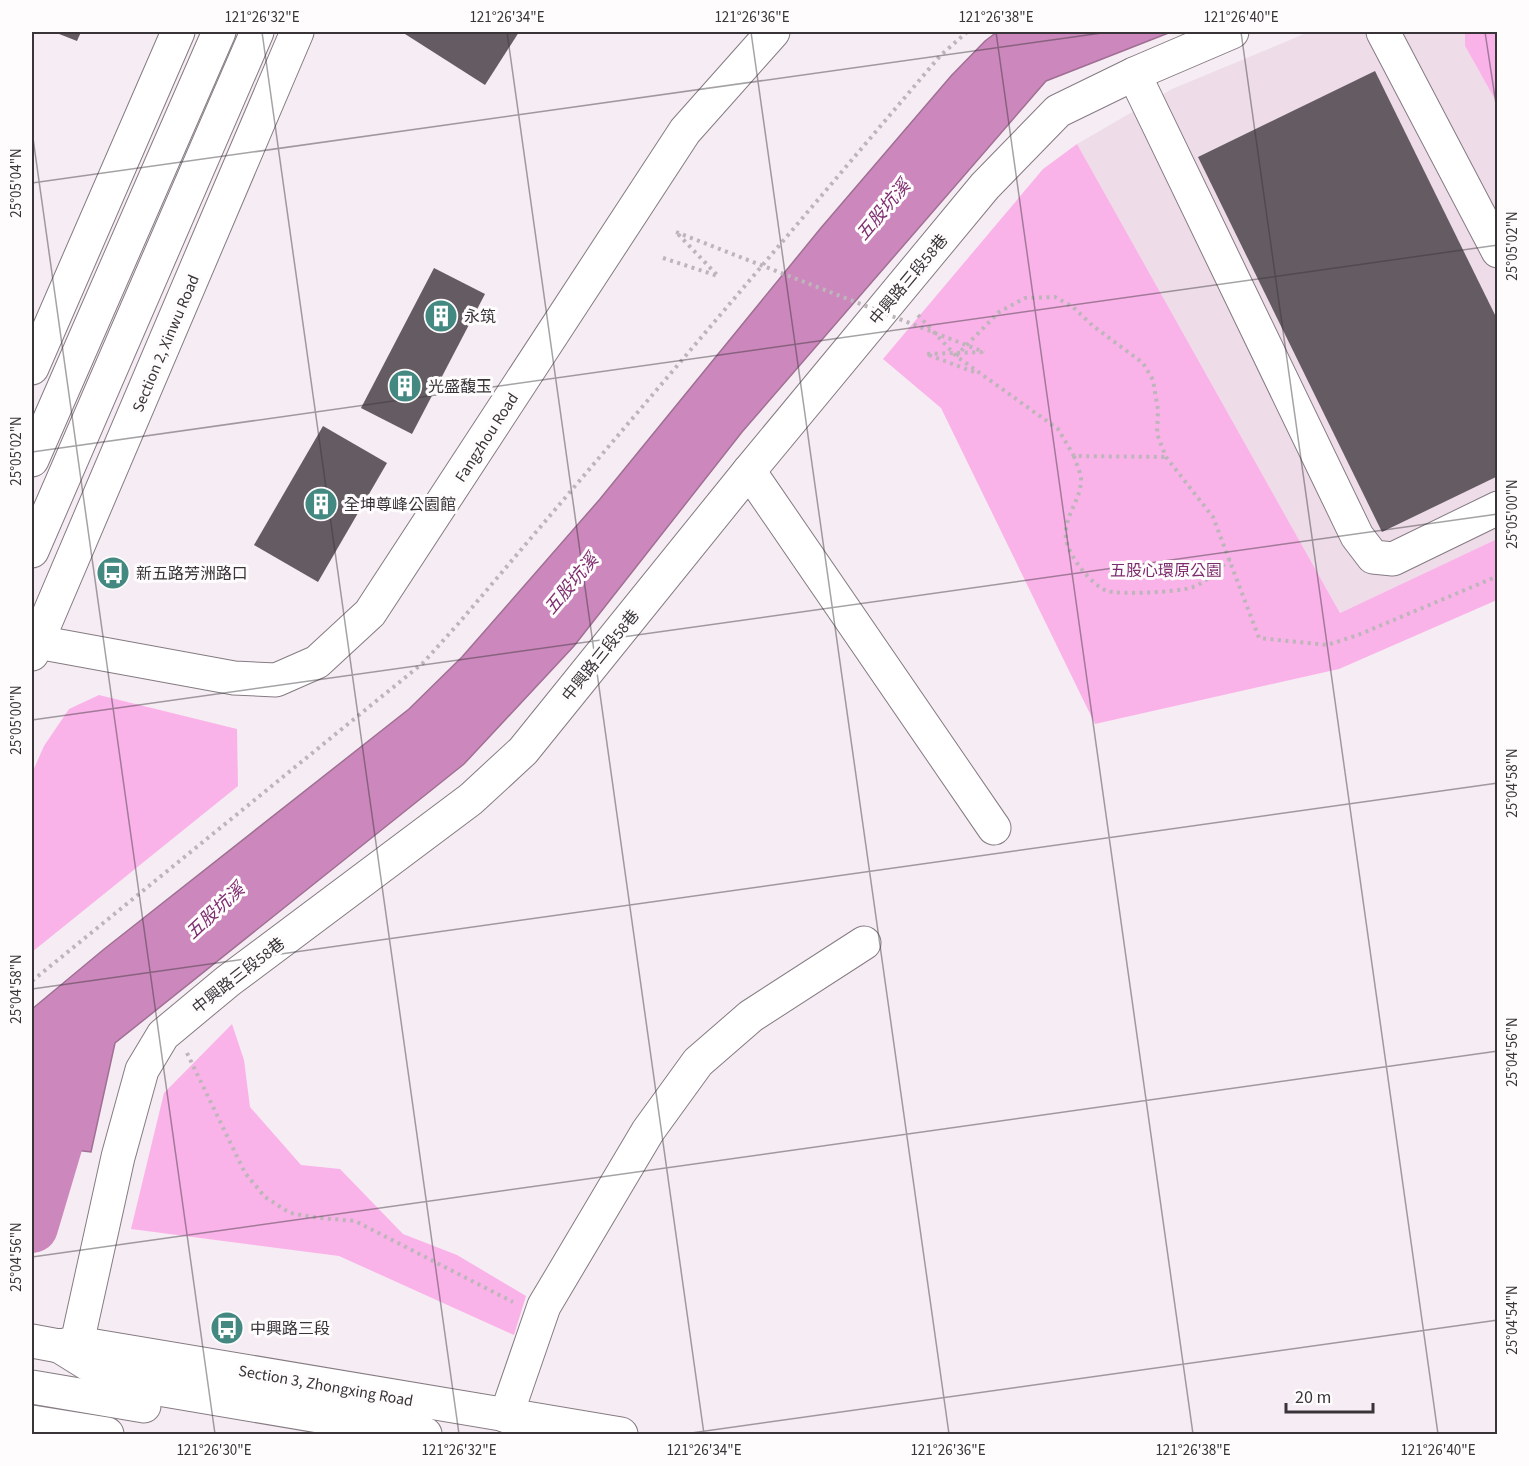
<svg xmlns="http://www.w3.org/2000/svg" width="1529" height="1466" viewBox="0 0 1529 1466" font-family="'Source Sans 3','Noto Sans TC',sans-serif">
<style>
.built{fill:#eedce9}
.green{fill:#fab3e9}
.water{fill:#cc88bc;stroke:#a06f94;stroke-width:1.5}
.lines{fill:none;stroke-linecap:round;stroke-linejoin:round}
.river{stroke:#cc88bc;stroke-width:52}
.building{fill:#655c63}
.minor-casing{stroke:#857b82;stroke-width:35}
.major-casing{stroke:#857b82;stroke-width:35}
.highway-casing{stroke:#857b82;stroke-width:35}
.path{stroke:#bdb5ba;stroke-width:4;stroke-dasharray:3 4.5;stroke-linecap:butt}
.minor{stroke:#fff;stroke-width:33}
.major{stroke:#fff;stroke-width:33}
.highway{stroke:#fff;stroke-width:33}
.path-bridge{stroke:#bdb5ba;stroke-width:4;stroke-dasharray:3 4.5;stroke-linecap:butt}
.ticks{fill:none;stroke:#383437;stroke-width:1.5;stroke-opacity:0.45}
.labels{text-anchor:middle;stroke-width:6;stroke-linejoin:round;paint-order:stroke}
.street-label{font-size:16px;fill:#383437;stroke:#fefcfd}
.poi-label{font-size:16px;fill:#383437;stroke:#fefcfd;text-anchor:start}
.park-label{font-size:16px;fill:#7d2c6e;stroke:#fefcfd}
.water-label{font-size:18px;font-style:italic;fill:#7e2d6f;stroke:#fefcfd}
.neatline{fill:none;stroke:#383437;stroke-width:2}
.ticks-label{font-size:15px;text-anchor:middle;fill:#383437}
</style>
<rect width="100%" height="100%" fill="#f6ecf3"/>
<polygon class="built" points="1309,32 1465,32 1465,46 1497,103 1497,539 1340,613 1077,144 1172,89"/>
<g class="green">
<polygon points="1465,32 1497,32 1497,103 1465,46"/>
<polygon points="1077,144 1340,613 1497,539 1497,600 1339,669 1095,724 941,408 883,359 1043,169"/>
<polygon points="99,695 237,729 238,786 32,952 32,773 44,746 69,709"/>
<polygon points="232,1024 244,1060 250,1107 301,1165 340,1169 403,1234 457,1255 526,1296 514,1335 339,1256 131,1229 164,1093"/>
</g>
<polygon class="water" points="997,32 1171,32 1046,81 742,432 574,646 464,764 115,1043 91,1152 32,1145 32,1009 103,950 409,709 462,657 600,499 820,229 951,76 985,41"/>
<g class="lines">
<polyline class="river" points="32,1227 76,1079"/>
</g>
<g class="building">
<polygon points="54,32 81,32 77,41"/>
<polygon points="407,32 519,32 485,85 405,34"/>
<polygon points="1375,71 1498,321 1498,476 1382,532 1198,157"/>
<polygon points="434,268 485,294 412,434 361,408"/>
<polygon points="323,426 387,463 318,582 254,545"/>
</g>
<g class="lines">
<defs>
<g id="minor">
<polyline points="1383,32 1498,251"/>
<polyline points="1134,74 1357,536 1373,557 1393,559 1498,508"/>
<polyline points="749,471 994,828"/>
<polyline points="32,641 234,678 276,680 317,662 370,613 685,131 773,32"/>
<polyline points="77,1343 118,1157 142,1070 163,1035 228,981 471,799 523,751 749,471 985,186 1058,111 1134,74 1232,32"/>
<polyline points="59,1346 77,1343 621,1434"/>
<polyline points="506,1416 544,1306 648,1131 698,1062 751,1016 864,943"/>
</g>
<g id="major">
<polyline points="32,368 178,32"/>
<polyline points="32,460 219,32"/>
<polyline points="32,551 257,32"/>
<polyline points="32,654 297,32"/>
<polyline points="32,1341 59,1346"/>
<polyline points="32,1422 107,1434"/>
</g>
<g id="highway">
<polyline points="59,1346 117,1382 425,1434"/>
<polyline points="32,1387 144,1406"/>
</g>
</defs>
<use href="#minor" class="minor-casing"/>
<use href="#major" class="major-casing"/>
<use href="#highway" class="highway-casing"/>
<g class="path">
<polyline points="663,258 718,276 676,232"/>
<polyline points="918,315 956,356 1058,429 1074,456 1166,457"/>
<polyline points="956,356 999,312 1025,298 1055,297 1073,307 1093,326 1143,363 1153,380 1158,410 1157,434 1166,457 1213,517 1259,638 1327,645 1358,635 1498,576"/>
<polyline points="974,372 926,354 984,352"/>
<path d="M1074 456C1076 463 1080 471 1081 478 1082 500 1063 516 1066 539 1068 555 1091 585 1107 591 1121 595 1175 592 1190 588 1205 584 1219 569 1230 559"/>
<polyline points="32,981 423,663 458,624 940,56 967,32"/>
<polyline points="187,1053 245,1173 265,1197 290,1213 319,1218 355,1221 513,1302"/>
</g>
<use href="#minor" class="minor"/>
<use href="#major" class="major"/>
<use href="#highway" class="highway"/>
<polyline class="path-bridge" points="676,232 984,352"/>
</g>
<path class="ticks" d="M262 32 459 1434M507 32 704 1434M751 32 949 1434M996 32 1193 1434M1241 32 1438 1434M1485 32 1498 117M32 131 215 1434M32 183 1109 32M32 452 1498 245M32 720 1498 514M32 989 1498 783M32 1257 1498 1051M684 1434 1498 1320"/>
<defs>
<symbol id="building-disc" viewBox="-11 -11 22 22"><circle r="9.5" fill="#438981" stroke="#fefcfd"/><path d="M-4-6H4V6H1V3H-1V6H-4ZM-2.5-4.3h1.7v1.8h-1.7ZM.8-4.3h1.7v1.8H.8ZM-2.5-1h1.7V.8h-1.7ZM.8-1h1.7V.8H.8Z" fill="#fff"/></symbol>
<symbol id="bus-disc" viewBox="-11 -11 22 22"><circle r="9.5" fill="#438981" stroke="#fefcfd"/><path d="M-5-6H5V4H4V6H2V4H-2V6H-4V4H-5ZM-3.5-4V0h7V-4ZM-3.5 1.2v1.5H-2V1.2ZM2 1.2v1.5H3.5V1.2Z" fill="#fff"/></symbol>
</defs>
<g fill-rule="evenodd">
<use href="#building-disc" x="422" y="297" width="38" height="38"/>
<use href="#building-disc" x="386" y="367" width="38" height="38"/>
<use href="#building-disc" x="302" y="485" width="38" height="38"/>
<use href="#bus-disc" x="94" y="554" width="38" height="38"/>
<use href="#bus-disc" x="208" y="1309" width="38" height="38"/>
</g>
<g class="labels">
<g class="street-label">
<text transform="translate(908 279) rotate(-50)" y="6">中興路三段58巷</text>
<text transform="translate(165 343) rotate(-67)" y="6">Section 2, Xinwu Road</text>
<text transform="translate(486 437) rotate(-57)" y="6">Fangzhou Road</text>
<text transform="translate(600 655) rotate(-51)" y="6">中興路三段58巷</text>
<text transform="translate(238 975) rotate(-38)" y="6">中興路三段58巷</text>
<text transform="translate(326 1385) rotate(10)" y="6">Section 3, Zhongxing Road</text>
</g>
<g class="poi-label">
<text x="464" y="322">永筑</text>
<text x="428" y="392">光盛馥玉</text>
<text x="344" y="510">全坤尊峰公園館</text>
<text x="136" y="579">新五路芳洲路口</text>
<text x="250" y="1334">中興路三段</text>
</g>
<g class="park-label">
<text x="1166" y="576">五股心環原公園</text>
</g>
<g class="water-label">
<text transform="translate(883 210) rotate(-50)" y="6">五股坑溪</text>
<text transform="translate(571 584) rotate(-50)" y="6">五股坑溪</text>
<text transform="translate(215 911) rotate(-43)" y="6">五股坑溪</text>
</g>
</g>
<rect width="1529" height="1466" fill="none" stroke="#fefcfd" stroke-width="66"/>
<path d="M1286 1403v9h87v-9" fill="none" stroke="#383437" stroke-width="3"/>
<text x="1295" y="1403" font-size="18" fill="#383437" stroke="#fefcfd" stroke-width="4.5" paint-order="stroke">20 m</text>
<rect x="33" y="33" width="1463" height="1400" class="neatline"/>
<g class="ticks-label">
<text x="262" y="22">121°26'32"E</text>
<text x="507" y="22">121°26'34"E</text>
<text x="752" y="22">121°26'36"E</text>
<text x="996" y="22">121°26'38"E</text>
<text x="1241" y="22">121°26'40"E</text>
<text transform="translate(16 183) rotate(-90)" y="5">25°05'04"N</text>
<text transform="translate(1512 246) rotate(-90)" y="5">25°05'02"N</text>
<text transform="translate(16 451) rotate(-90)" y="5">25°05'02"N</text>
<text transform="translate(1512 514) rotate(-90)" y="5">25°05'00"N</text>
<text transform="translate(16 720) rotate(-90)" y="5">25°05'00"N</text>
<text transform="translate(1512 783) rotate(-90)" y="5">25°04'58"N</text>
<text transform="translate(16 989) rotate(-90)" y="5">25°04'58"N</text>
<text transform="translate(1512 1052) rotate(-90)" y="5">25°04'56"N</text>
<text transform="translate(16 1257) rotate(-90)" y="5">25°04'56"N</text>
<text transform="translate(1512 1320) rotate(-90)" y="5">25°04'54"N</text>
<text x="214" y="1455">121°26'30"E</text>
<text x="459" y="1455">121°26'32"E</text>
<text x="704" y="1455">121°26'34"E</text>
<text x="948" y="1455">121°26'36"E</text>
<text x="1193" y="1455">121°26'38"E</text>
<text x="1438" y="1455">121°26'40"E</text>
</g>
</svg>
